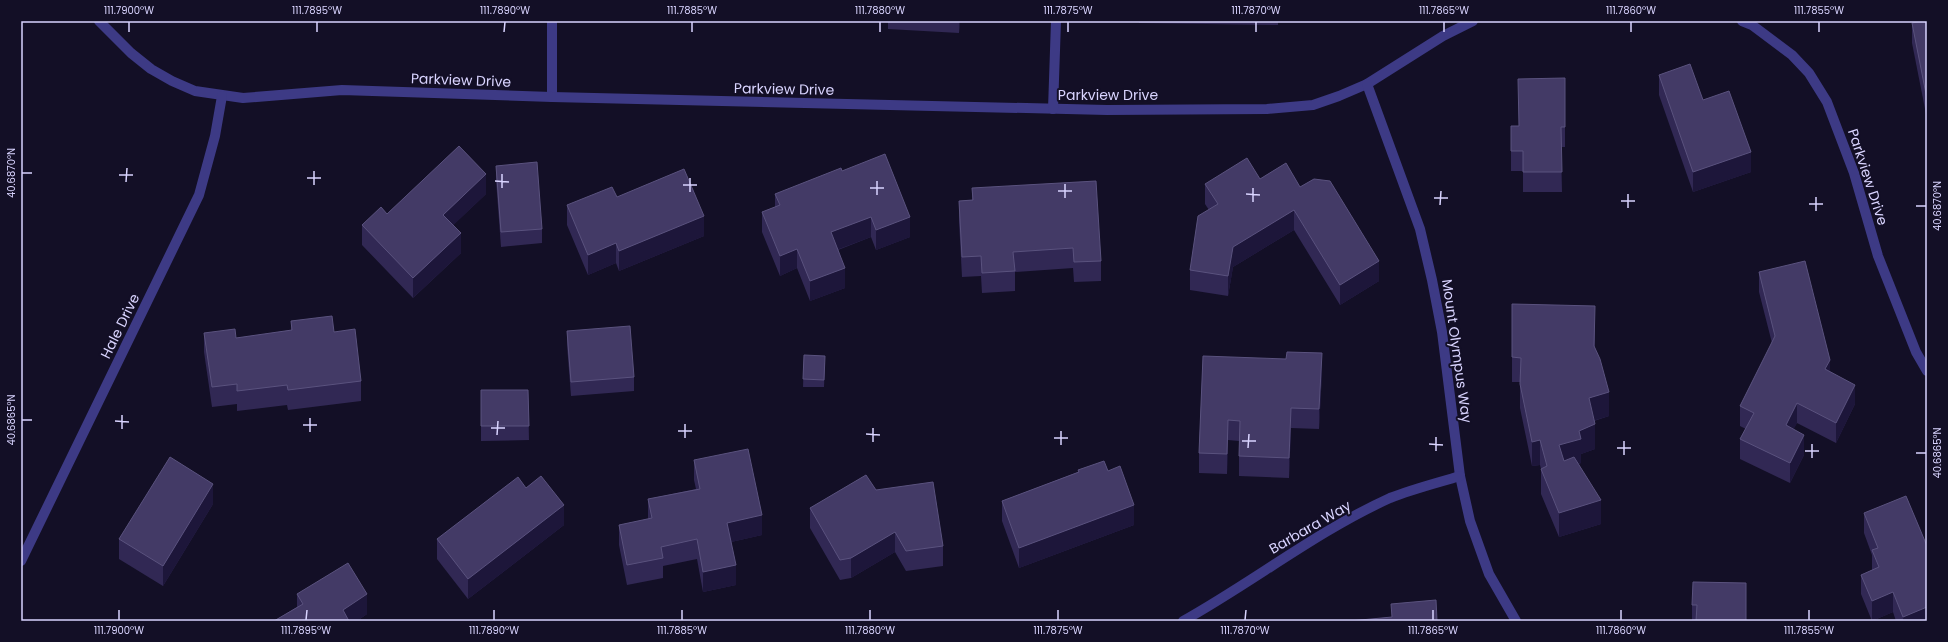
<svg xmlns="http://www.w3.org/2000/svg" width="1948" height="642" viewBox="0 0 1948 642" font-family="Poppins,sans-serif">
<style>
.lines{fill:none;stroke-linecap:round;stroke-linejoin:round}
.lane{stroke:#3d3a85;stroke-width:10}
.street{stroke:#3d3a85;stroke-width:10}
.wall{fill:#312854}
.shaded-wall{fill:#1d163a}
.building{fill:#433a66;stroke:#5a527e}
.ticks{fill:none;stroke:#d9d4ff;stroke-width:1.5}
.labels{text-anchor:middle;stroke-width:4;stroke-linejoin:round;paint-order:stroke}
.street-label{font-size:14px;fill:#d9d4ff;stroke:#130f26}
.neatline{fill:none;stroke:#d9d4ff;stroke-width:1.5}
.ticks-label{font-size:10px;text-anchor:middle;fill:#d9d4ff}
</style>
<rect width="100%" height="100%" fill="#130f26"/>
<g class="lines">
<polyline class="lane" points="552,21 552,97"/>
<g class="street">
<polyline points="99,21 131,53 151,69 172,81 195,91 243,98 342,90 552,97 1107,110 1267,109 1313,105 1339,96 1367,84 1443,36 1473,21"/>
<polyline points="1742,21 1752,25 1792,55 1809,73 1827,102 1854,173 1878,256 1916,352 1927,371"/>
<polyline points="1367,84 1420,229 1432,280 1442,332 1460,476 1470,521 1489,574 1516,621"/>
<polyline points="1053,109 1056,21"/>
<polyline points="21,561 199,195 215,136 222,96"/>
<path d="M1183 621C1253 582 1317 531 1390 498 1413 489 1437 483 1460 476"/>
</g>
</g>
<g class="wall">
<polygon points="888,21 960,21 959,33 888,29"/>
<polygon points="1139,21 1278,21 1278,25 1139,23"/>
<polygon points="1927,21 1927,119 1912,43 1912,23"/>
<polygon points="1659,75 1703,100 1751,172 1693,192 1659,95"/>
<polygon points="1565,78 1565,147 1561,147 1562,192 1523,192 1523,171 1511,171 1511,126 1519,126"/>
<polygon points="496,166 542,229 542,243 501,247 496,180"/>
<polygon points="842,171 910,237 876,250 871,237 838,250 845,288 810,301 797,268 780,276 762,232 762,212 775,207 775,194"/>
<polygon points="1260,179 1300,187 1379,281 1340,305 1294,230 1233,267 1228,296 1190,290 1190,270 1209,210 1205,204 1205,184"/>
<polygon points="972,188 1101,261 1101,281 1074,282 1073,268 1015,272 1015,291 982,293 981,276 962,277 959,221 959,201 972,200"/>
<polygon points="486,194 453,225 461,253 413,298 362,245 362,225 387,214"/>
<polygon points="617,197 704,236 619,271 616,263 588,275 567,225 567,205"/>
<polygon points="1759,272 1830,372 1855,404 1836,443 1797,423 1793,429 1804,455 1790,483 1740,459 1740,439 1746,429 1740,426 1740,406 1772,343 1759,292"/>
<polygon points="1512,304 1595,330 1595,348 1609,416 1594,421 1595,449 1581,454 1581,463 1578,464 1601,524 1559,537 1541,494 1541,469 1540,465 1532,466 1520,408 1520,382 1512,382"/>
<polygon points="291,321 334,332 361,381 361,401 288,410 287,405 237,411 237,404 212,407 204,352 204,333 236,338 291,330"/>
<polygon points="567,331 634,377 634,391 571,396 567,345"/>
<polygon points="804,355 825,363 824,387 803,387"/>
<polygon points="1203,356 1322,373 1319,429 1291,428 1289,478 1239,476 1239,441 1228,440 1227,474 1199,473 1199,453"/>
<polygon points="481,390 528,390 529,440 481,441"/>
<polygon points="694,460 762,535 731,542 736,585 703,592 697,559 663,566 663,578 627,585 619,545 619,525 648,519 648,499 696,489 694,480"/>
<polygon points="1078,470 1108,471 1134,525 1019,568 1002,521 1002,501 1078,472"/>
<polygon points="526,488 564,525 468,599 437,559 437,539"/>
<polygon points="876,490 943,546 943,566 906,571 895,552 851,578 840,580 810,528 810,508"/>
<polygon points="213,504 163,586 119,559 119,539"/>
<polygon points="1864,513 1927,621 1896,621 1893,612 1872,621 1861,594 1861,575 1872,570 1872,555 1864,533"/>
<polygon points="297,594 367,614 357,621 274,621 297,607"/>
<polygon points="1746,603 1746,621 1692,621 1692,605"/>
</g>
<g class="shaded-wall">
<polygon points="959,21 960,21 959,33"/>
<polygon points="1751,152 1751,172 1693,192 1693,172"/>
<polygon points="486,174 486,194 443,235 443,215"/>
<polygon points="1294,210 1294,230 1233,267 1228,296 1228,276 1233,247"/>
<polygon points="704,216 704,236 619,271 619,251"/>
<polygon points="871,217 871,237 831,252 831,232"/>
<polygon points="910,217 910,237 876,250 876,230"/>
<polygon points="461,233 461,253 413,298 413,278"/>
<polygon points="616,243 616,263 588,275 588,255"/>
<polygon points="797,249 797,268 780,276 780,256"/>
<polygon points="1379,261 1379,281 1340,305 1340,285"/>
<polygon points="845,268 845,288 810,301 810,281"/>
<polygon points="1595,306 1595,330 1594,371 1594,346"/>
<polygon points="1322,353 1322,373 1319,429 1319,409"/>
<polygon points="1830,360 1830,380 1825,369"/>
<polygon points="1855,385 1855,404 1836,443 1836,423"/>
<polygon points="1609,392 1609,416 1589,422 1589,398"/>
<polygon points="1797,403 1797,423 1786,445 1786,425"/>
<polygon points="1291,408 1291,428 1289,478 1289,458"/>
<polygon points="1228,420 1228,440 1227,474 1227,454"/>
<polygon points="1595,424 1595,449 1581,454 1581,463 1559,469 1559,445 1579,431"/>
<polygon points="1804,435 1804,455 1790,483 1790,463"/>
<polygon points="1540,440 1540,465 1532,466 1532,442"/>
<polygon points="213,484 213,504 163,586 163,566"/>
<polygon points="1601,500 1601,524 1559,537 1559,513"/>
<polygon points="564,505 564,525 468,599 468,579"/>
<polygon points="1134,505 1134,525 1019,568 1019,548"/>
<polygon points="762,515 762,535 727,543 727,523"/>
<polygon points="895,532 895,552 851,578 851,558"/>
<polygon points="736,565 736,585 703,592 703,572"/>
<polygon points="1893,592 1893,612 1872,621 1872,601"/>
<polygon points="367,594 367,614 357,621 343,621 343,610"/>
<polygon points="1927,607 1927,621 1903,621 1903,617"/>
</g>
<g class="building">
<polygon points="1924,21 1927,21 1927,99 1912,23"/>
<polygon points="1690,64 1703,100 1729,91 1751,152 1693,172 1659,75"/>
<polygon points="1565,78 1565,127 1561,127 1562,172 1523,172 1523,151 1511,151 1511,126 1519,126 1518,79"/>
<polygon points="459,146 486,174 443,215 461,233 413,278 362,225 381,207 387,214"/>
<polygon points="885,154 910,217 876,230 871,217 831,232 845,268 810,281 797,249 780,256 762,212 780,205 775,194 841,168 842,171"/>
<polygon points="1247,158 1260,179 1286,163 1300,187 1314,179 1330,181 1379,261 1340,285 1294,210 1233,247 1228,276 1190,270 1198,216 1218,204 1205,184"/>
<polygon points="537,162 542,229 501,232 496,166"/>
<polygon points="684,169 704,216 619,251 616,243 588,255 567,205 612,187 617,197"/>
<polygon points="1096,181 1101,261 1074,262 1073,248 1013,252 1015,271 982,273 981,256 962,257 959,201 973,200 972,188"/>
<polygon points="1805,261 1830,360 1825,369 1855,385 1836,423 1797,403 1786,425 1804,435 1790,463 1740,439 1754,413 1740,406 1775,336 1759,272"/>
<polygon points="1512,304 1595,306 1594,346 1600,359 1609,392 1589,398 1595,424 1579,431 1581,439 1559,445 1564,461 1574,457 1601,500 1559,513 1541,469 1547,466 1540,440 1532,442 1520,384 1521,358 1512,357"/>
<polygon points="332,316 334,332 355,329 361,381 288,390 287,385 237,391 237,384 212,387 204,333 235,329 236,338 292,330 291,321"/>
<polygon points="630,326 634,377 571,382 567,331"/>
<polygon points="1287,352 1322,353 1319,409 1291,408 1289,458 1239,456 1240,421 1228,420 1227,454 1199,453 1203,356 1286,359"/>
<polygon points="804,355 825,356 824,380 803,379"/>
<polygon points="481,390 528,390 529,426 481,426"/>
<polygon points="748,449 762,515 727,523 736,565 703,572 697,539 661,547 663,558 627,565 619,525 652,518 648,499 700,489 694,460"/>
<polygon points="170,457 213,484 163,566 119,539"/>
<polygon points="1104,461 1108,471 1120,466 1134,505 1019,548 1002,501 1079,472 1078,470"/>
<polygon points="866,475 876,490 933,482 943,546 906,551 895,532 851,558 840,560 810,508"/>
<polygon points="541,476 564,505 468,579 437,539 518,477 526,488"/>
<polygon points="1906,496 1927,546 1927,607 1903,617 1893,592 1872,601 1861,575 1879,567 1872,550 1878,548 1864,513"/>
<polygon points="348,563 367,594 343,610 349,621 274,621 303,604 297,594"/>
<polygon points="1693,582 1746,583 1746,621 1696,621 1697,605 1692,605"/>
<polygon points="1436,600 1437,621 1350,621 1392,617 1391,604"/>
</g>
<path class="ticks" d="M129 32V22M317 32V22M504 32 505 22M692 32V22M880 32V22M1068 32V22M1256 32V22M1444 32V22M1631 32V22M1819 32V22M22 173H32M119 175H133M307 178H321M495 181 509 182M126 182 127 168M314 185V171M683 185H697M502 188V174M870 188H884M1058 191H1072M690 192V178M1246 194 1260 195M877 195V181M1065 198V184M1434 198H1448M1621 201H1635M1253 202V188M1809 204H1823M1440 205 1441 191M1916 206H1926M1628 208V194M1816 211V197M22 420H32M115 421 129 422M303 425H317M491 428H505M122 429V415M678 431H692M310 432V418M866 434 880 435M497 435 498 421M685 438V424M1054 438H1068M1242 441H1256M873 442V428M1429 444 1443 445M1061 445V431M1248 448 1249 434M1617 448H1631M1436 451V437M1805 451H1819M1916 453H1926M1624 455V441M1812 458V444M119 620V610M306 620 307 610M494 620V610M682 620V610M870 620V610M1058 620V610M1245 620 1246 610M1433 620V610M1621 620V610M1809 620V610"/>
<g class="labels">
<g class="street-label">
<text transform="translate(461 80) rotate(2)" y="5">Parkview Drive</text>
<text transform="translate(784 89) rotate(1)" y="5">Parkview Drive</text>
<text x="1108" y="100">Parkview Drive</text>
<text transform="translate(1868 177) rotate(72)" y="5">Parkview Drive</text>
<text transform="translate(120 326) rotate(-64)" y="5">Hale Drive</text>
<text transform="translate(1457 351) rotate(82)" y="5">Mount Olympus Way</text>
<text transform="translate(1310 527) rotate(-30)" y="5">Barbara Way</text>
</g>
</g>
<rect width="1948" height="642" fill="none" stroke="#130f26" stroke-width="44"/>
<rect x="22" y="22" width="1904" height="598" class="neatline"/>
<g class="ticks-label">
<text x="129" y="14">111.7900°W</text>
<text x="317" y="14">111.7895°W</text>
<text x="505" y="14">111.7890°W</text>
<text x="692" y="14">111.7885°W</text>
<text x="880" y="14">111.7880°W</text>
<text x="1068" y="14">111.7875°W</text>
<text x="1256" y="14">111.7870°W</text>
<text x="1444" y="14">111.7865°W</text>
<text x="1631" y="14">111.7860°W</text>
<text x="1819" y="14">111.7855°W</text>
<text transform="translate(11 173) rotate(-90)" y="4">40.6870°N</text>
<text transform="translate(1937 206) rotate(-90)" y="4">40.6870°N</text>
<text transform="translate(11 420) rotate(-90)" y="4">40.6865°N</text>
<text transform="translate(1937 453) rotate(-90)" y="4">40.6865°N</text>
<text x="119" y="634">111.7900°W</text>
<text x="306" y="634">111.7895°W</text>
<text x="494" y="634">111.7890°W</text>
<text x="682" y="634">111.7885°W</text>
<text x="870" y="634">111.7880°W</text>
<text x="1058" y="634">111.7875°W</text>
<text x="1245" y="634">111.7870°W</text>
<text x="1433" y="634">111.7865°W</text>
<text x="1621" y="634">111.7860°W</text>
<text x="1809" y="634">111.7855°W</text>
</g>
</svg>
